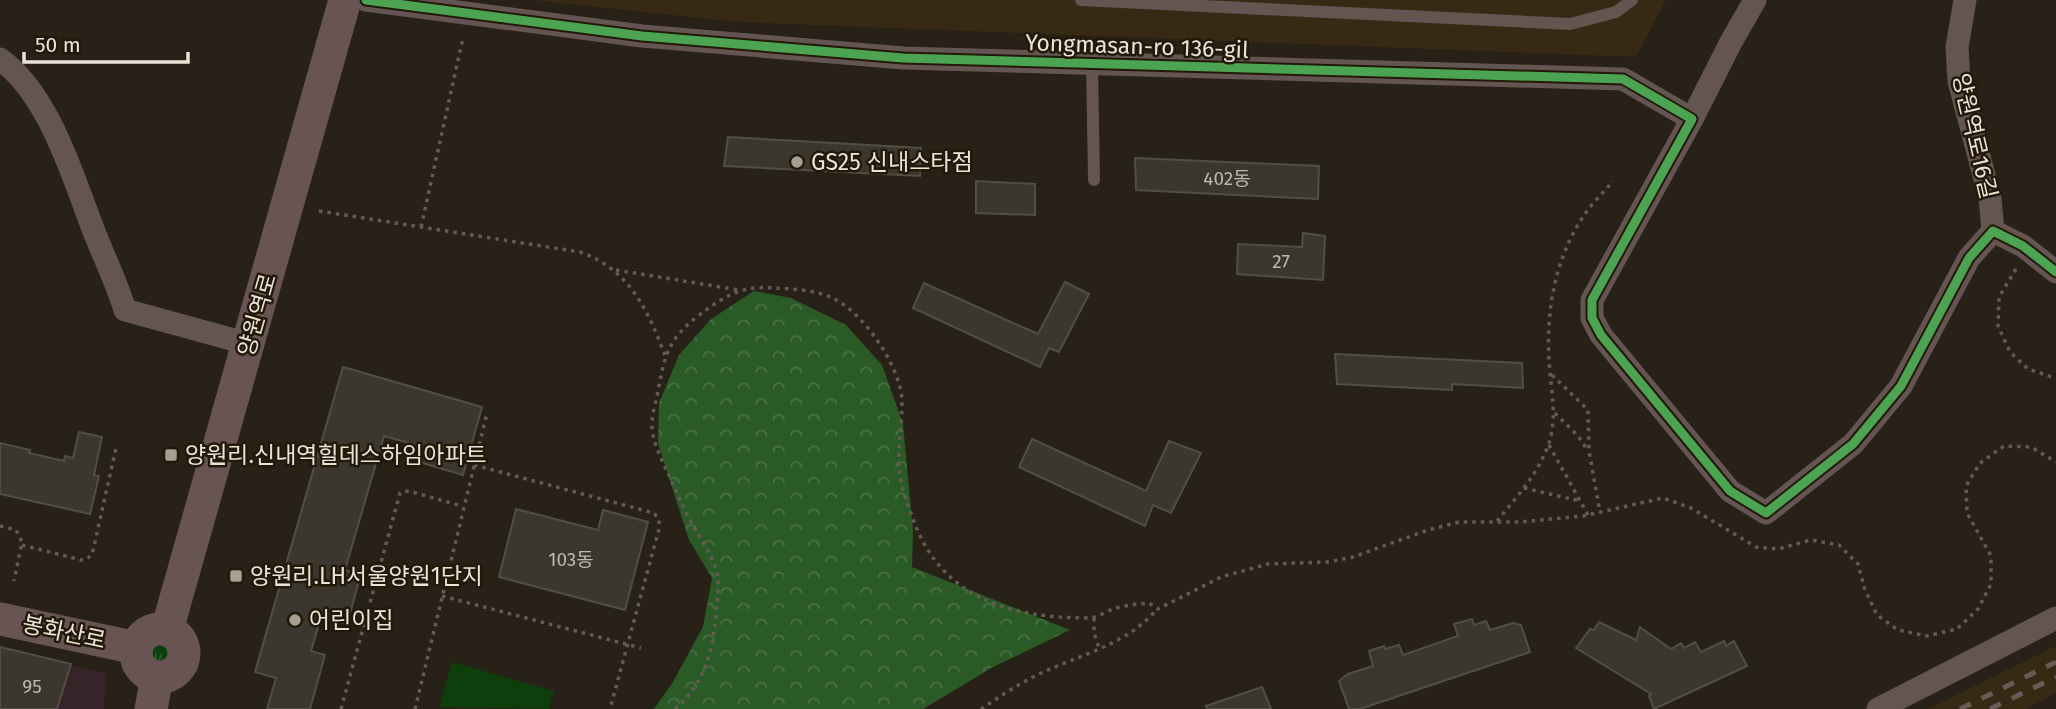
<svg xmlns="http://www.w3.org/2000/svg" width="2056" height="709" viewBox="0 0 2056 709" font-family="'Fira Sans','Noto Sans KR',sans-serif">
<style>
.built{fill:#372914}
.education{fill:#362428}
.grass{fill:url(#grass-tufts)}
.forest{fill:url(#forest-crowns)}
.park{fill:#0e3e0b}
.building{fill:#3c372e;stroke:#534e45;stroke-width:2}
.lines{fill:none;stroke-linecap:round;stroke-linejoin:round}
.path{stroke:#665a57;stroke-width:3.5;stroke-dasharray:3.5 5;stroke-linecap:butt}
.lane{stroke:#645452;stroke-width:12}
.street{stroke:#645452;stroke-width:23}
.secondary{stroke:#685453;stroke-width:33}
.rail{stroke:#675c58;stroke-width:5;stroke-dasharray:12 12;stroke-linecap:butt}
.cycleway-casing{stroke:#231908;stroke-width:13}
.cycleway{stroke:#4ca352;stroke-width:9}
.poi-dot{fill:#a69f94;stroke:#231908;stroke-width:2.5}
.labels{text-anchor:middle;stroke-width:5;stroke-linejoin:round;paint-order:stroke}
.number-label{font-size:19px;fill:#beb8ae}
.street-label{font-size:23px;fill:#eae3d8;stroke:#231908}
.poi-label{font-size:23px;fill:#eae3d8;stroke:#231908;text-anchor:start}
</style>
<defs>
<pattern id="grass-tufts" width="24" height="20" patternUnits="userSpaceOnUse" patternTransform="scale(1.75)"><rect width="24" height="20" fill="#0e3e0b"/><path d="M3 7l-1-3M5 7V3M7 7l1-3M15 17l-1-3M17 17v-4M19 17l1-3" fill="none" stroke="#315a2e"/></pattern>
<pattern id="forest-crowns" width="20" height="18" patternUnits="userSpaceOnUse" patternTransform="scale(1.75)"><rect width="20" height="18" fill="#2a5b26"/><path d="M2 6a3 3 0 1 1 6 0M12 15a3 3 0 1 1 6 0" fill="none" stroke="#497245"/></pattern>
</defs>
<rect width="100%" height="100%" fill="#272117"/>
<g class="built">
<polygon points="532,0 1666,0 1636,57 737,22"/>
<polygon points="2056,646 2056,693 2026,709 1928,709"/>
</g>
<polygon class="education" points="0,651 106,673 104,709 0,709"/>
<circle class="grass" cx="160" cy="653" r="15"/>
<polygon class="forest" points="754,291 791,298 846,325 882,365 903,424 913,531 912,567 1070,630 993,667 923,709 654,709 673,682 703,627 712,578 689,540 658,443 659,403 679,355 711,319"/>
<polygon class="park" points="452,662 554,691 549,709 439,707"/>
<g class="building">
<polygon points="728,137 921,148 920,176 724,166"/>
<polygon points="1135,158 1319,166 1318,199 1136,190"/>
<polygon points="976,181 1035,184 1035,215 976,213"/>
<polygon points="1303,233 1325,236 1323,280 1237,274 1238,244 1302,247"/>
<polygon points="1065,282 1089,294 1059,352 1049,348 1040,367 913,308 924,283 1038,334"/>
<polygon points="1335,354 1522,363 1523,388 1452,384 1452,390 1337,384"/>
<polygon points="343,367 482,407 463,475 412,460 416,445 384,436 345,570 361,574 347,624 321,617 311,651 325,655 310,709 267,709 276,678 255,672"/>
<polygon points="79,432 102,437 94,475 99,476 90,514 0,494 0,443 30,450 29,453 64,461 65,456 73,458"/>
<polygon points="1032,439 1146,491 1169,441 1201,453 1171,513 1153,505 1145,526 1019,467"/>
<polygon points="516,509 598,530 603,510 648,522 625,610 499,577"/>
<polygon points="1472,619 1474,625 1486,621 1490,630 1513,623 1521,625 1530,652 1360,709 1349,709 1339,681 1348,674 1373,666 1369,651 1384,646 1385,649 1399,645 1403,655 1458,636 1454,624"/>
<polygon points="1599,622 1636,640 1640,627 1671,649 1681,643 1684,648 1695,642 1701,652 1724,641 1726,646 1734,641 1747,666 1654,709 1649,696 1651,694 1576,648 1590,629 1594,630"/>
<polygon points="0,647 71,664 57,709 0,709"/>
<polygon points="1262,687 1271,709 1207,709 1206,706"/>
</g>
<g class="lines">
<g class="path">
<path d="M319 211 580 252C630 270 647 309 665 355"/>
<polyline points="421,227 463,38"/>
<polyline points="2016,269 1999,297 1998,326 2010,352 2028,369 2052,377 2056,376"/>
<polyline points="616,270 739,290"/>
<polyline points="1552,375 1588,410 1589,451 1600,512"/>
<polyline points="1555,413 1578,436 1588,451"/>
<polyline points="1549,445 1588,515"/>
<polyline points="474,465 654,513 659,520 659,529 610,709"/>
<polyline points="1524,488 1580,501"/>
<path d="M1497 521C1515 499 1535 477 1546 451 1559 421 1551 392 1549 361 1546 310 1555 257 1585 214 1593 202 1604 192 1613 181"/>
<polyline points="0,526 16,530 22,542 14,581"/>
<polyline points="22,545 81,560 85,560 92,555 116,448"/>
<polyline points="442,596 641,648"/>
<polyline points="1094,618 1094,633 1099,648"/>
<polyline points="341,709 400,493 405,491 412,492 462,506"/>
<polyline points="415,709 487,413"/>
<path d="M675 709C707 682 714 645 717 605 718 592 720 578 715 566 708 547 695 531 686 512 679 498 672 482 665 467 659 454 652 439 652 425 652 412 657 399 659 386 665 353 670 338 698 316 723 297 741 285 773 288 793 289 821 290 838 301 866 317 901 368 902 401 902 426 897 450 900 474 901 488 907 503 912 516 940 599 1010 618 1090 618 1099 617 1108 610 1116 608 1127 605 1138 604 1149 603L1158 609 1221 577 1268 564 1328 562 1353 557 1428 530 1459 522H1520L1583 516 1663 498 1691 508 1756 547 1778 549 1811 540 1839 545 1858 564 1865 590 1877 615 1898 630 1927 636 1957 629 1978 609 1991 584V556L1967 513 1966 486 1980 463 2004 446 2031 447 2056 462"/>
<path d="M981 709C998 698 1015 686 1033 677 1074 656 1127 646 1157 609"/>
</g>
<g class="lane">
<polyline points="1081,0 1570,24 1616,12 1632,0"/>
<polyline points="1092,64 1094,180"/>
</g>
<g class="street">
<polyline points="366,0 642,36 903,58 1623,79 1692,119 1592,300 1592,318 1601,335 1730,491 1766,513 1853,444 1901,386 1969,258 1993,231 2023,246 2056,272"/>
<polyline points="1965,0 1957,47 1959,81 1990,198 1993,231"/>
<path d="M0 59C50 95 73 178 95 234 105 259 117 284 125 310L249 344"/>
<polyline points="1692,119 1731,42 1755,0"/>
<polyline points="1878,709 2056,618"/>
</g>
<g class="secondary">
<polyline points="0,619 127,646"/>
<circle cx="160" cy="653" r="24"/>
<polyline points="167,630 345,0"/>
<polyline points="151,709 157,677"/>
</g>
<g class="rail">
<polyline points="1960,709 2056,662"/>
<polyline points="1990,709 2056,677"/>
</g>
<defs>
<polyline id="cycleway" points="366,0 642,36 903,58 1623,79 1692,119 1592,300 1592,318 1601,335 1730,491 1766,513 1853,444 1901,386 1969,258 1993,231 2023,246 2056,272"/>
</defs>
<use href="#cycleway" class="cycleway-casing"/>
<use href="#cycleway" class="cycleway"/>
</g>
<g class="poi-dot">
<circle cx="797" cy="162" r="7"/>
<rect x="164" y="448" width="14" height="14" rx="3.5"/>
<rect x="229" y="569" width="14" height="14" rx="3.5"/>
<circle cx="295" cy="620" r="7"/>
</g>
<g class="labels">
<g class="number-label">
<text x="1227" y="185">402동</text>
<text x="1281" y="268">27</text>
<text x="571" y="566">103동</text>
<text x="32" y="693">95</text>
</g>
<g class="street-label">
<text transform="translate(1137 46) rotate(2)" y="8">Yongmasan-ro 136-gil</text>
<text transform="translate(1975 136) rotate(77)" y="8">양원역로16길</text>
<text transform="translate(257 315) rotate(-74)" y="8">양원역로</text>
<text transform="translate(64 632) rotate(12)" y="8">봉화산로</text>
</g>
<g class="poi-label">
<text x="811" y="170">GS25 신내스타점</text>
<text x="185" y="463">양원리.신내역힐데스하임아파트</text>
<text x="250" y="584">양원리.LH서울양원1단지</text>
<text x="309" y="628">어린이집</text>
</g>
</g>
<path d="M24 52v10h164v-10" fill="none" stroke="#eae3d8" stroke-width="3.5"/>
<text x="35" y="52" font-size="21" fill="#eae3d8" stroke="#231908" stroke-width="5" paint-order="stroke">50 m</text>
</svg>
